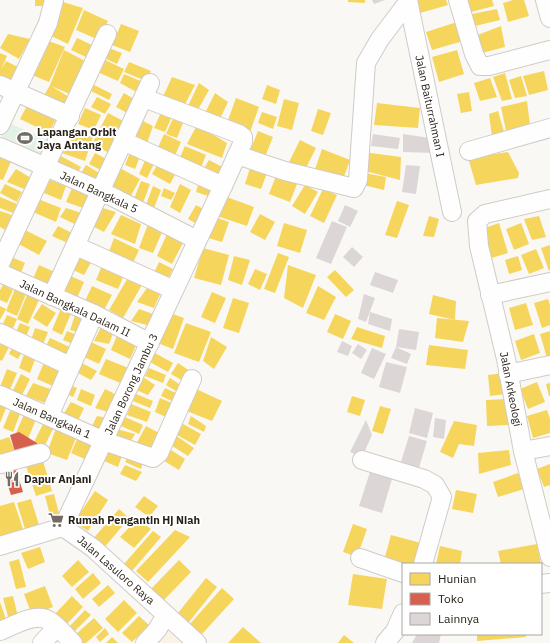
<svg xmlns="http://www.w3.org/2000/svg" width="550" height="643" viewBox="0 0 550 643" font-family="'IBM Plex Sans',sans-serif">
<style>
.built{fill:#fcf3e7}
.green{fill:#e3f2e6}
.homes{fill:#f6d55c}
.shops{fill:#d6604d}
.building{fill:#dcd6d7}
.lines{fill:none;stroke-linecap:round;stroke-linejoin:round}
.minor-casing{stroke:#d0cbc6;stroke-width:20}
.minor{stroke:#fefefe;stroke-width:18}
.labels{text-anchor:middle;stroke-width:4;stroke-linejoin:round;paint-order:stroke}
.street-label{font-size:11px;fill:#282118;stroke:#fff}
.poi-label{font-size:11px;font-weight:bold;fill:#282118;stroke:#fff;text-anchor:start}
</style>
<rect width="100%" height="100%" fill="#faf8f5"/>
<polygon class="built" points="164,627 183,643 150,643"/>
<polygon class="green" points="7,122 48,140 42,155 1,136"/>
<g class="homes">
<polygon points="35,0 52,0 50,6 35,6"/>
<polygon points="348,0 365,0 365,3 348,2"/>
<polygon points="416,0 446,0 448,5 420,13"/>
<polygon points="463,0 492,0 494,6 467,13"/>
<polygon points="513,0 524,0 529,16 508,22 503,3"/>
<polygon points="63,2 83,8 68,44 47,34"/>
<polygon points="497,9 500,20 475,26 472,14"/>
<polygon points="84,10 108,21 99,40 76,30"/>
<polygon points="457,22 463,41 432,50 426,32"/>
<polygon points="121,24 139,31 130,52 112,45"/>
<polygon points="501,26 505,47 482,53 475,36"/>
<polygon points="8,34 30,39 19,59 0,48"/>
<polygon points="77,38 94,46 88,58 71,50"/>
<polygon points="43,39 65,47 49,82 27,73"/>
<polygon points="106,47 122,53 117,64 102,57"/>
<polygon points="64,50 89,63 72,95 51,86 71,98 66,110 42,99 50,85"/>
<polygon points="457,50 464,74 439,82 432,57"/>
<polygon points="0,53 7,56 1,70 6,61 20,68 12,88 0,83"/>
<polygon points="101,58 124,69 118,81 95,71"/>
<polygon points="129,62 151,71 146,81 124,72"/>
<polygon points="544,71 548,90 529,95 523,76"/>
<polygon points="505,73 512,99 502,101 493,77"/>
<polygon points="124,74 145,83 140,94 120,83"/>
<polygon points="521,76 527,96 515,98 509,80"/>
<polygon points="172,77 195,85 183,108 161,101"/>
<polygon points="490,78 497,97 480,101 474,83"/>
<polygon points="199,83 209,90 195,115 186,110"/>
<polygon points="92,84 112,94 109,100 89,90"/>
<polygon points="267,85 280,90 276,104 262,99"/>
<polygon points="469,92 472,111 461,113 457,94"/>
<polygon points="124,93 139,102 131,115 116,107"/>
<polygon points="215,93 228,102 218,123 203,117"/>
<polygon points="97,97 111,104 105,114 91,107"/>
<polygon points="236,98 259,107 250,132 227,123"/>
<polygon points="284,99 299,103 292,130 277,126"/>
<polygon points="30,100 58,115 49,133 20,119"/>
<polygon points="527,101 530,125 506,131 501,107"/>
<polygon points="377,103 420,108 418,128 374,125"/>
<polygon points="85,108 101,115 94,130 78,124"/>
<polygon points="163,108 174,112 165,132 154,128"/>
<polygon points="318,109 331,113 323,135 311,131"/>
<polygon points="498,111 505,135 492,137 489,114"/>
<polygon points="262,112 277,117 273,129 258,123"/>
<polygon points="108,113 129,124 113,155 92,144"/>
<polygon points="175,114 185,118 177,138 166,134"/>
<polygon points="139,119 153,126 146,146 131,140"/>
<polygon points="197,125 227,143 222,158 187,144"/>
<polygon points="70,129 93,137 85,161 59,152"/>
<polygon points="258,131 273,137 264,159 249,153"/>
<polygon points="164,134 181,142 173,160 156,152"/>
<polygon points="300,140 316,148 303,174 287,166"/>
<polygon points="185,146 206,155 199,172 178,162"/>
<polygon points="322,149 350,160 342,182 314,172"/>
<polygon points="131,150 141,154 135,169 125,165"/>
<polygon points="363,152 401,157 400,180 361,170"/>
<polygon points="508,152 519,173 518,178 476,185 468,158"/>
<polygon points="95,153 112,162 106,173 89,164"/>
<polygon points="148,154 157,158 147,178 139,174"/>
<polygon points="0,155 12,159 3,180 0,179"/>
<polygon points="61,156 81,167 76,176 56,165"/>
<polygon points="160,160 178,169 170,184 152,174"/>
<polygon points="209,160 228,170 221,181 202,172"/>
<polygon points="86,165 106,177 100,187 80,175"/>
<polygon points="118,167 140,179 128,201 105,189"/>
<polygon points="250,168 267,173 261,189 245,184"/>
<polygon points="16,169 31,178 24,189 7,182"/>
<polygon points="364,173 386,177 384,190 363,185"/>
<polygon points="276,176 297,184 290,202 269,194"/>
<polygon points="200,178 218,186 214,198 196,192"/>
<polygon points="50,180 66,186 61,200 44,193"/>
<polygon points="141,181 150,184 143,203 134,199"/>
<polygon points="5,184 22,192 17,202 0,193"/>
<polygon points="180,184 191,190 180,213 170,207"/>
<polygon points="305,185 318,192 305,214 292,206"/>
<polygon points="153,186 161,190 154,208 146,205"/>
<polygon points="72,188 95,196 89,210 66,202"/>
<polygon points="164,188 175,193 171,200 161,196"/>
<polygon points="323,189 337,195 324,223 310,216"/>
<polygon points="224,196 254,207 247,226 217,216"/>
<polygon points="0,197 17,204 13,213 0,208"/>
<polygon points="38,199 61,208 56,222 33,212"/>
<polygon points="397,201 409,205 397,238 385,235"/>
<polygon points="196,205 207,211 199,225 188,219"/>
<polygon points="66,208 88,215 83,228 60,217"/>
<polygon points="103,208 116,212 104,232 92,226"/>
<polygon points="0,211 12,215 5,230 0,227"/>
<polygon points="260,214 275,222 265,240 250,232"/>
<polygon points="121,215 141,224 135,244 111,234"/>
<polygon points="212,216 229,222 222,242 205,237"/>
<polygon points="429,216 439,219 434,237 423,236"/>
<polygon points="539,216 546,237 532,240 524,219"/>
<polygon points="284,223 307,230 300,253 277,246"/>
<polygon points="499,223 508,253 488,259 479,230"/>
<polygon points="521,223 529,244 514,250 506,229"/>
<polygon points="148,224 163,230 153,253 139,248"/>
<polygon points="58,226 76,235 70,244 52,236"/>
<polygon points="25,230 47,241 39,255 17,243"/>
<polygon points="167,234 184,241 172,264 157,256"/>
<polygon points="114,238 139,250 131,267 107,257"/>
<polygon points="550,245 550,270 549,271 541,248"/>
<polygon points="203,248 229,255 221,285 194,278"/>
<polygon points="536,249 544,268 529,274 521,255"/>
<polygon points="82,251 94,257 84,275 71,269"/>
<polygon points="278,253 289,257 275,293 264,289"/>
<polygon points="9,256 25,263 19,277 3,268"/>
<polygon points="234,256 250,260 242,285 228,280"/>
<polygon points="518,256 522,270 509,274 505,260"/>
<polygon points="159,262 173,269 167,281 153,275"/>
<polygon points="103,263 125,273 118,289 96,280"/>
<polygon points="39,265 59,274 51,290 32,281"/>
<polygon points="288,265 316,275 303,308 284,298"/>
<polygon points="255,269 267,274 260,290 248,284"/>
<polygon points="335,270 354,290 346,297 327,277"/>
<polygon points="66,274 84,282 77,298 59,290"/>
<polygon points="129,276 143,283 123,318 109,310"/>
<polygon points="3,285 13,290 7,303 0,300 0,290"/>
<polygon points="149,285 162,290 154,308 137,302"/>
<polygon points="92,286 112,295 104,310 85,301"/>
<polygon points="318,286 336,297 324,320 306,313"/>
<polygon points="15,289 26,294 17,316 6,311"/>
<polygon points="212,292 226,298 215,323 201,317"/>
<polygon points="27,295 39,300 28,324 17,319"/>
<polygon points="433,295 456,301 455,320 429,314"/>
<polygon points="233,298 249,303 239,333 223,328"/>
<polygon points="548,299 550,305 550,325 542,328 534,303"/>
<polygon points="526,303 533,325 515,330 509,308"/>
<polygon points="42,304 56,313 47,327 33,318"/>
<polygon points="0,306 6,309 0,320"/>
<polygon points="62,306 72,311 62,335 52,330"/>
<polygon points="139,309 153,314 147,325 131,321"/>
<polygon points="170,313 184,318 173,349 160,344"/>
<polygon points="335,314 351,321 343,339 327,332"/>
<polygon points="7,315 17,319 11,333 1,328"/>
<polygon points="75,315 85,318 81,333 70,330"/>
<polygon points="437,318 469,321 463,342 435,338"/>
<polygon points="20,323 30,327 25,339 15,334"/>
<polygon points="186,323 211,332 199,362 174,353"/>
<polygon points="102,325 114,331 109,344 94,341"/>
<polygon points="357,327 385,336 382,348 351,339"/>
<polygon points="35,328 48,332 42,347 30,343"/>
<polygon points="67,331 82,337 78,346 63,340"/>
<polygon points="550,331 550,357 547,358 540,334"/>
<polygon points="118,333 137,343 130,359 111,350"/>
<polygon points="534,334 540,353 521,360 515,341"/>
<polygon points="211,337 227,347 214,369 203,361"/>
<polygon points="50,338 72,348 65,362 43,352"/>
<polygon points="3,339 11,343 2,361 0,360 0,345"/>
<polygon points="15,342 25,347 18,359 9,354"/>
<polygon points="91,342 106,349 99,364 84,357"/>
<polygon points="429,345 468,350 465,369 426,365"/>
<polygon points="26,349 37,354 30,373 19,368"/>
<polygon points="155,353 173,363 168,372 150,362"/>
<polygon points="46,358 64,366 55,387 37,379"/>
<polygon points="106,359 131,369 125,385 99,374"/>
<polygon points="82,363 97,371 91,380 76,372"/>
<polygon points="178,363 190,371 183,381 171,374"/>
<polygon points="149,368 166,375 163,383 145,376"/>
<polygon points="7,369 17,373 9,392 0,387"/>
<polygon points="504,373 506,394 490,396 488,375"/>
<polygon points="21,374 30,379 21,397 11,394"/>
<polygon points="143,377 155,385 148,395 136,390"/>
<polygon points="170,378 182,386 179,393 166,385"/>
<polygon points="537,382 545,402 528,409 520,389"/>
<polygon points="33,383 53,390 48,404 26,396"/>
<polygon points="550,383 550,396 549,396 546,384"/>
<polygon points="70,385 77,388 73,397 65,393"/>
<polygon points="192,387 222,401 212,421 184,410"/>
<polygon points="165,388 178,394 174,402 161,396"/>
<polygon points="81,389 95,395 91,406 77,400"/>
<polygon points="105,389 115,394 108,412 95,408"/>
<polygon points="136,394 153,401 150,408 133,401"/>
<polygon points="352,396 365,400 360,416 347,412"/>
<polygon points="160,398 174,404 168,418 155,412"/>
<polygon points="507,399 508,425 487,426 486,400"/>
<polygon points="0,400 8,403 0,423"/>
<polygon points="71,402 84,408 76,425 61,418"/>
<polygon points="131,404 151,412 147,422 127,415"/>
<polygon points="380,406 391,409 383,434 372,431"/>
<polygon points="547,410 550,419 550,433 533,438 527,416"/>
<polygon points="10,411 20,414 13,432 3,428"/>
<polygon points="25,412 36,419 28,439 16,433"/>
<polygon points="97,416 108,418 105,430 89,432"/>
<polygon points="191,416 206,426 204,432 188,424"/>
<polygon points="125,417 143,425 139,434 121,426"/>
<polygon points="45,420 55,425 43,449 33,444"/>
<polygon points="454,421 477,425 474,446 459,444 453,458 440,452"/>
<polygon points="183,424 201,434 195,445 177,435"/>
<polygon points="146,426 159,433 150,453 135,446"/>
<polygon points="56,428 78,433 67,460 47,453"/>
<polygon points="117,429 135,434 128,446 113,437"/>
<polygon points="79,435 95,440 87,460 71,453"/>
<polygon points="175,435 194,448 188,456 169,444"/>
<polygon points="9,437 16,454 0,459 0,440"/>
<polygon points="111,447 123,453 118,467 104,461"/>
<polygon points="168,448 185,459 179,470 161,459"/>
<polygon points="509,450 511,465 479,474 478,453"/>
<polygon points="129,454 144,460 141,469 125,462"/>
<polygon points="43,461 52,491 36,496 26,466"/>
<polygon points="550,464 550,485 544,487 537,469"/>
<polygon points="125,465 142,472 136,481 120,474"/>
<polygon points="518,473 524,489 498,497 493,482"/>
<polygon points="456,490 477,494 473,513 452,509"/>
<polygon points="95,491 108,500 88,531 74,522"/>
<polygon points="54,494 61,521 52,523 45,496"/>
<polygon points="144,496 158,506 149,517 135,507"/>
<polygon points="31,499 39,525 25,529 17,503"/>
<polygon points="14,502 24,532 0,540 0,506"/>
<polygon points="119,509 129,518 104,548 92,540"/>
<polygon points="137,519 151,529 134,548 120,537"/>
<polygon points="353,524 367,529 357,557 343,552"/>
<polygon points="175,530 190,537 148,582 136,571"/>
<polygon points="153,531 161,537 132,571 124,564"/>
<polygon points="391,535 421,543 415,564 383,564"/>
<polygon points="537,544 541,564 501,564 498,551"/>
<polygon points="440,546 462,551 460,564 436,564"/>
<polygon points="40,547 45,562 28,569 21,553"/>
<polygon points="19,559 26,587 16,589 9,562"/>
<polygon points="78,560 89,572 72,587 62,576"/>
<polygon points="179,560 191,572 163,601 151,589"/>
<polygon points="93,573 101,583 83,599 75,589"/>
<polygon points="353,574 387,579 382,609 348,605"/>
<polygon points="206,578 217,587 185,627 174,618"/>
<polygon points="108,585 115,593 99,607 92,599"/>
<polygon points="45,586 53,607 32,615 24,594"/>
<polygon points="222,588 234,599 202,634 189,625"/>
<polygon points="13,596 19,621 10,624 3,598"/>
<polygon points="72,596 83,607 64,627 53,616"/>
<polygon points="124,600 137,613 118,632 105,619"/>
<polygon points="0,602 8,625 0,628"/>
<polygon points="85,610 91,615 73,633 68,628"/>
<polygon points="139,616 149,625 132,642 122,633"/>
<polygon points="94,618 103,628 86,643 82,643 75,635"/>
<polygon points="243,627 261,643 228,643"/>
<polygon points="105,628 109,634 100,642 96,637"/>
<polygon points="477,634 525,634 526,637 477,641"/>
<polygon points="344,635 354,643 338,643"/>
<polygon points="112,637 118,643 106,643"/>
</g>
<g class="shops">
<polygon points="19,432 37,443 39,450 15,452 10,435"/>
<polygon points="14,463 23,492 11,495 2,467"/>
<polygon points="60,516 61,521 52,523 51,518"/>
</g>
<g class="building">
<polygon points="372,0 385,0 374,4"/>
<polygon points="373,134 400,138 398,149 371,146"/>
<polygon points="403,134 430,138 434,153 403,152"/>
<polygon points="406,165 420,166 416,194 402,192"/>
<polygon points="345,205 358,211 350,227 338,221"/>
<polygon points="332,221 347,227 331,264 316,258"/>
<polygon points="352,247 363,257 354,267 343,257"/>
<polygon points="375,272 398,280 393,293 370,285"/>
<polygon points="364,294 375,298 366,322 358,319"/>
<polygon points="370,312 392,319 390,331 368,324"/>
<polygon points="399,329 419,332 416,350 396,347 411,354 407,364 391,358 396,347"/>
<polygon points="342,341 352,346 348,356 337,352"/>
<polygon points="358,344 367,350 361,359 352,353"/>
<polygon points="372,348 386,354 374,379 361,373"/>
<polygon points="386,362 407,367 400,393 379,387"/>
<polygon points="415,408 433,413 427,438 409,433"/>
<polygon points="435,418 446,420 444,439 433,437"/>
<polygon points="366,420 372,435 362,457 350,452"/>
<polygon points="409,436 427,441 418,471 400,465"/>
<polygon points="370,472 392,479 382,513 359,506"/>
<polygon points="417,634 441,634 439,643 412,643"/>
</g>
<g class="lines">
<defs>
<g id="minor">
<polyline points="408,0 452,212"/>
<polyline points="458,0 474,54 480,66 489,66 550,50"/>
<polyline points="545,0 550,18"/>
<polyline points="0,85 70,116"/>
<polyline points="144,98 239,134 243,137 243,142 223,186"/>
<polyline points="0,125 48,23 54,0"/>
<polyline points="0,147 101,191 197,240"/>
<polyline points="469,151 550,128"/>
<polyline points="237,155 285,171 354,188 358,180 366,63 380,39 408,2"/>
<polyline points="550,199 485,214 477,221 479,246 506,359 523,451 550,557"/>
<polyline points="76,246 174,290"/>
<polyline points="0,264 107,34"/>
<polyline points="0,273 94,314 150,343"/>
<polyline points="490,295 550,282"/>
<polyline points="52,296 150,83"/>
<polyline points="0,333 70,366"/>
<polyline points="508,374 550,365"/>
<polyline points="0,395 104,441 153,458 159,453 192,379"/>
<polyline points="49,416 94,314"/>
<polyline points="523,451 550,446"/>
<polyline points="362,460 424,479 435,485 442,497 423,564"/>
<polyline points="0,464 41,453"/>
<polyline points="63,527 223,186 123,141"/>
<polyline points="0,546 63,527 93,548 197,643"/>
<polyline points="360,558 403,573"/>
<polyline points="541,584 550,583"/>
<path d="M0 631C13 626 37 611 50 621 59 627 66 636 73 643"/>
<polyline points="42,643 57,627"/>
<polyline points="145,643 157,630 166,615"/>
<polyline points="385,643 395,631 403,613"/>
</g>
</defs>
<use href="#minor" class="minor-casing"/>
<use href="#minor" class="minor"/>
</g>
<defs>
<symbol id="stadium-bare" viewBox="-9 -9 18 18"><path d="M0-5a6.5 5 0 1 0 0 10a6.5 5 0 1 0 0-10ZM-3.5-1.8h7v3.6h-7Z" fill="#726c65" stroke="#fff" stroke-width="2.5" paint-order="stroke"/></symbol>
<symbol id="restaurant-bare" viewBox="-9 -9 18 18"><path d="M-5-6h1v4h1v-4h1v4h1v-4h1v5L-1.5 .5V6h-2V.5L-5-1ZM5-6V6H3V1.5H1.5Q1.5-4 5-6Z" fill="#726c65" stroke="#fff" stroke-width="2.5" paint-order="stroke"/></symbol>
<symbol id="supermarket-bare" viewBox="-9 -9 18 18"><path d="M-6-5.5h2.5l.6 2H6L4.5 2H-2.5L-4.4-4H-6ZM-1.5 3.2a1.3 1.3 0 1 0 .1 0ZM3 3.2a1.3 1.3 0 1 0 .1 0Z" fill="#726c65" stroke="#fff" stroke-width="2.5" paint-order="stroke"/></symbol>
</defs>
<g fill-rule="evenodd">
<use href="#stadium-bare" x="14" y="127" width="22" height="22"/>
<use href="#restaurant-bare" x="1" y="468" width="22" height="22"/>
<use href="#supermarket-bare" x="45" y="509" width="22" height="22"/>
</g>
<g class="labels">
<g class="street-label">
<text transform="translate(430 106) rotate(78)" y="4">Jalan Baiturrahman I</text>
<text transform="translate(99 192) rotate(25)" y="4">Jalan Bangkala 5</text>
<text transform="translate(75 308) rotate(25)" y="4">Jalan Bangkala Dalam II</text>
<text transform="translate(131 384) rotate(-65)" y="4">Jalan Borong Jambu 3</text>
<text transform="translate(511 389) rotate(79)" y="4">Jalan Arkeologi</text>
<text transform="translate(52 418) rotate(24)" y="4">Jalan Bangkala 1</text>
<text transform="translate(116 570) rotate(41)" y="4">Jalan Lasuloro Raya</text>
</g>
<g class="poi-label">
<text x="37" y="136">Lapangan Orbit<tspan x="37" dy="13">Jaya Antang</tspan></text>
<text x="24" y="483">Dapur Anjani</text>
<text x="68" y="524">Rumah Pengantin Hj Niah</text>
</g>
</g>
<rect x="402" y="563" width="140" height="72" fill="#ffffff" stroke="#a9a6a3"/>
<rect x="410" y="573" width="20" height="12" fill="#f6d55c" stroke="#a9a6a3"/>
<text x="438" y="583" font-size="12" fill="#282118">Hunian</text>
<rect x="410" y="593" width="20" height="12" fill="#d6604d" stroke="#a9a6a3"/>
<text x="438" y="603" font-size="12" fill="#282118">Toko</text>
<rect x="410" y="613" width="20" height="12" fill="#dcd6d7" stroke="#a9a6a3"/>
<text x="438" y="623" font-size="12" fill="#282118">Lainnya</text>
</svg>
